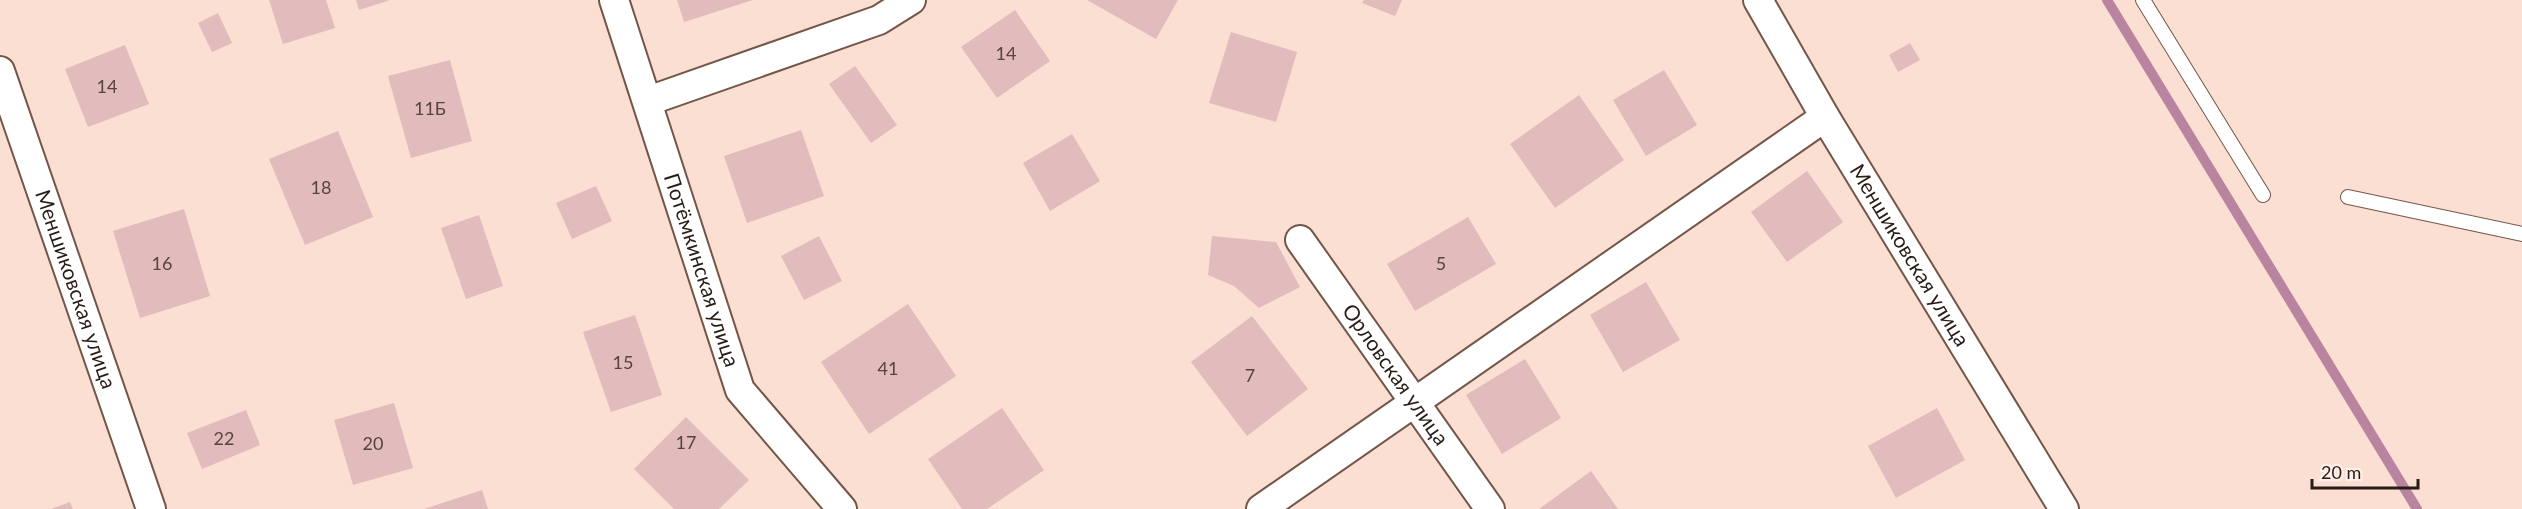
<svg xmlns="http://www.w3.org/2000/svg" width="2522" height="509" viewBox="0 0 2522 509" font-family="Lato,sans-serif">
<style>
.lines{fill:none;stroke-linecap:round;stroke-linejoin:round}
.stream{stroke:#b884a0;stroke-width:10}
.building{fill:#e2bbbc}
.lane-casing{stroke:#735648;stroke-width:16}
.street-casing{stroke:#735648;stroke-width:32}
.lane{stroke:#fff;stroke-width:14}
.street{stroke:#fff;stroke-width:28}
.labels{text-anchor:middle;stroke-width:4.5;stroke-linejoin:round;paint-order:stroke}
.number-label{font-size:18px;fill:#564440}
.street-label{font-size:21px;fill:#281c16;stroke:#fef0e9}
</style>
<rect width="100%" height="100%" fill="#fbdfd2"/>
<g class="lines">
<polyline class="stream" points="2107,0 2417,509"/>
</g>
<g class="building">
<polygon points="269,0 326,0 335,28 283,44"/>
<polygon points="356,0 390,0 359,10"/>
<polygon points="677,0 753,0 684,22"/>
<polygon points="1087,0 1178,0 1156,39"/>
<polygon points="1364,0 1402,0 1395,16 1362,3"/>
<polygon points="1015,10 1050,61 997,98 961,47"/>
<polygon points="218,13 232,43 212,52 198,23"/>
<polygon points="1231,32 1297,52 1276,122 1209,103"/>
<polygon points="1910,43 1920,60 1898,72 1889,55"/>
<polygon points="125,45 149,104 88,127 65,69"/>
<polygon points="450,60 472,141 411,158 388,76"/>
<polygon points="855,66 897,125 871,143 829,84"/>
<polygon points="1664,70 1697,125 1646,156 1613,100"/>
<polygon points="1579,95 1624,160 1555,208 1510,144"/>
<polygon points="801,130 824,196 747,223 724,156"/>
<polygon points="338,131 373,217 305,245 269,159"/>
<polygon points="1072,134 1100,181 1050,211 1023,163"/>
<polygon points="1807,171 1843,222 1787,262 1751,212"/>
<polygon points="596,186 612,221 572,239 556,203"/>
<polygon points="184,209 210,296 140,318 113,231"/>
<polygon points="479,215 503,286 466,299 441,228"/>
<polygon points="1468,217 1496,264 1415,311 1387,264"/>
<polygon points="819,236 842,281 804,300 781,256"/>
<polygon points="1212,236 1276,242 1300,287 1259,308 1234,286 1208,275"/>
<polygon points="1646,282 1680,340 1623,372 1590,315"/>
<polygon points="908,304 956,376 869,434 821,362"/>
<polygon points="635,315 662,395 611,412 583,332"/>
<polygon points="1252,316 1308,389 1247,436 1191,362"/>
<polygon points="1525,359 1561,418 1502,454 1466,395"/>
<polygon points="394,403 413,468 353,485 334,420"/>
<polygon points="1002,408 1044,470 987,509 962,509 928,459"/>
<polygon points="1937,408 1965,460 1896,498 1868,446"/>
<polygon points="246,410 260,445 202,469 187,433"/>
<polygon points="686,417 749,480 719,509 674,509 634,469"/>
<polygon points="1591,471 1618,509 1539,509"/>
<polygon points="482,490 488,509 424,509"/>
<polygon points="70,502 73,509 51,509"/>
</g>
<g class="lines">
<defs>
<g id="lane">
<polyline points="2143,0 2263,195"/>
<polyline points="2348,197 2522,234"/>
</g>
<g id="street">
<path id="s1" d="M614 0 740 390 842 509"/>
<path id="s2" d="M1758 0 1825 117 2064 509"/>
<path id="s3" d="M0 71 151 509"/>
<polyline points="648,101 879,20 911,0"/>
<path id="s4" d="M1300 240 1490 509"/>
<polyline points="1261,509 1825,117"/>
</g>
</defs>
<use href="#lane" class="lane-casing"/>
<use href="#street" class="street-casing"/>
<use href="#lane" class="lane"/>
<use href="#street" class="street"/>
</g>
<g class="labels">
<g class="number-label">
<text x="1006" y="60">14</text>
<text x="107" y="93">14</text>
<text x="430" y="115">11Б</text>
<text x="321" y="194">18</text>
<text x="162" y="270">16</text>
<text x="1441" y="270">5</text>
<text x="623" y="369">15</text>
<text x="888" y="375">41</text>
<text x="1250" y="382">7</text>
<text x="224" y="445">22</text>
<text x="686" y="449">17</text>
<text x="373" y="450">20</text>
</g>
<g class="street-label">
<text dy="7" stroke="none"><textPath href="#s2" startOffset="297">Меншиковская улица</textPath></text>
<text dy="7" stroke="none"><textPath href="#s1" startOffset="284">Потёмкинская улица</textPath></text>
<text dy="7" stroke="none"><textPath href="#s3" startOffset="231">Меншиковская улица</textPath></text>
<text dy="7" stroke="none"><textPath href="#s4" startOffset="165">Орловская улица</textPath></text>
</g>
</g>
<path d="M2312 479v9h106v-9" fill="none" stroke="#281c16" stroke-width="3"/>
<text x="2321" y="479" font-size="18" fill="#281c16" stroke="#fef0e9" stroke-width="4.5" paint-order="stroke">20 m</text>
</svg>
